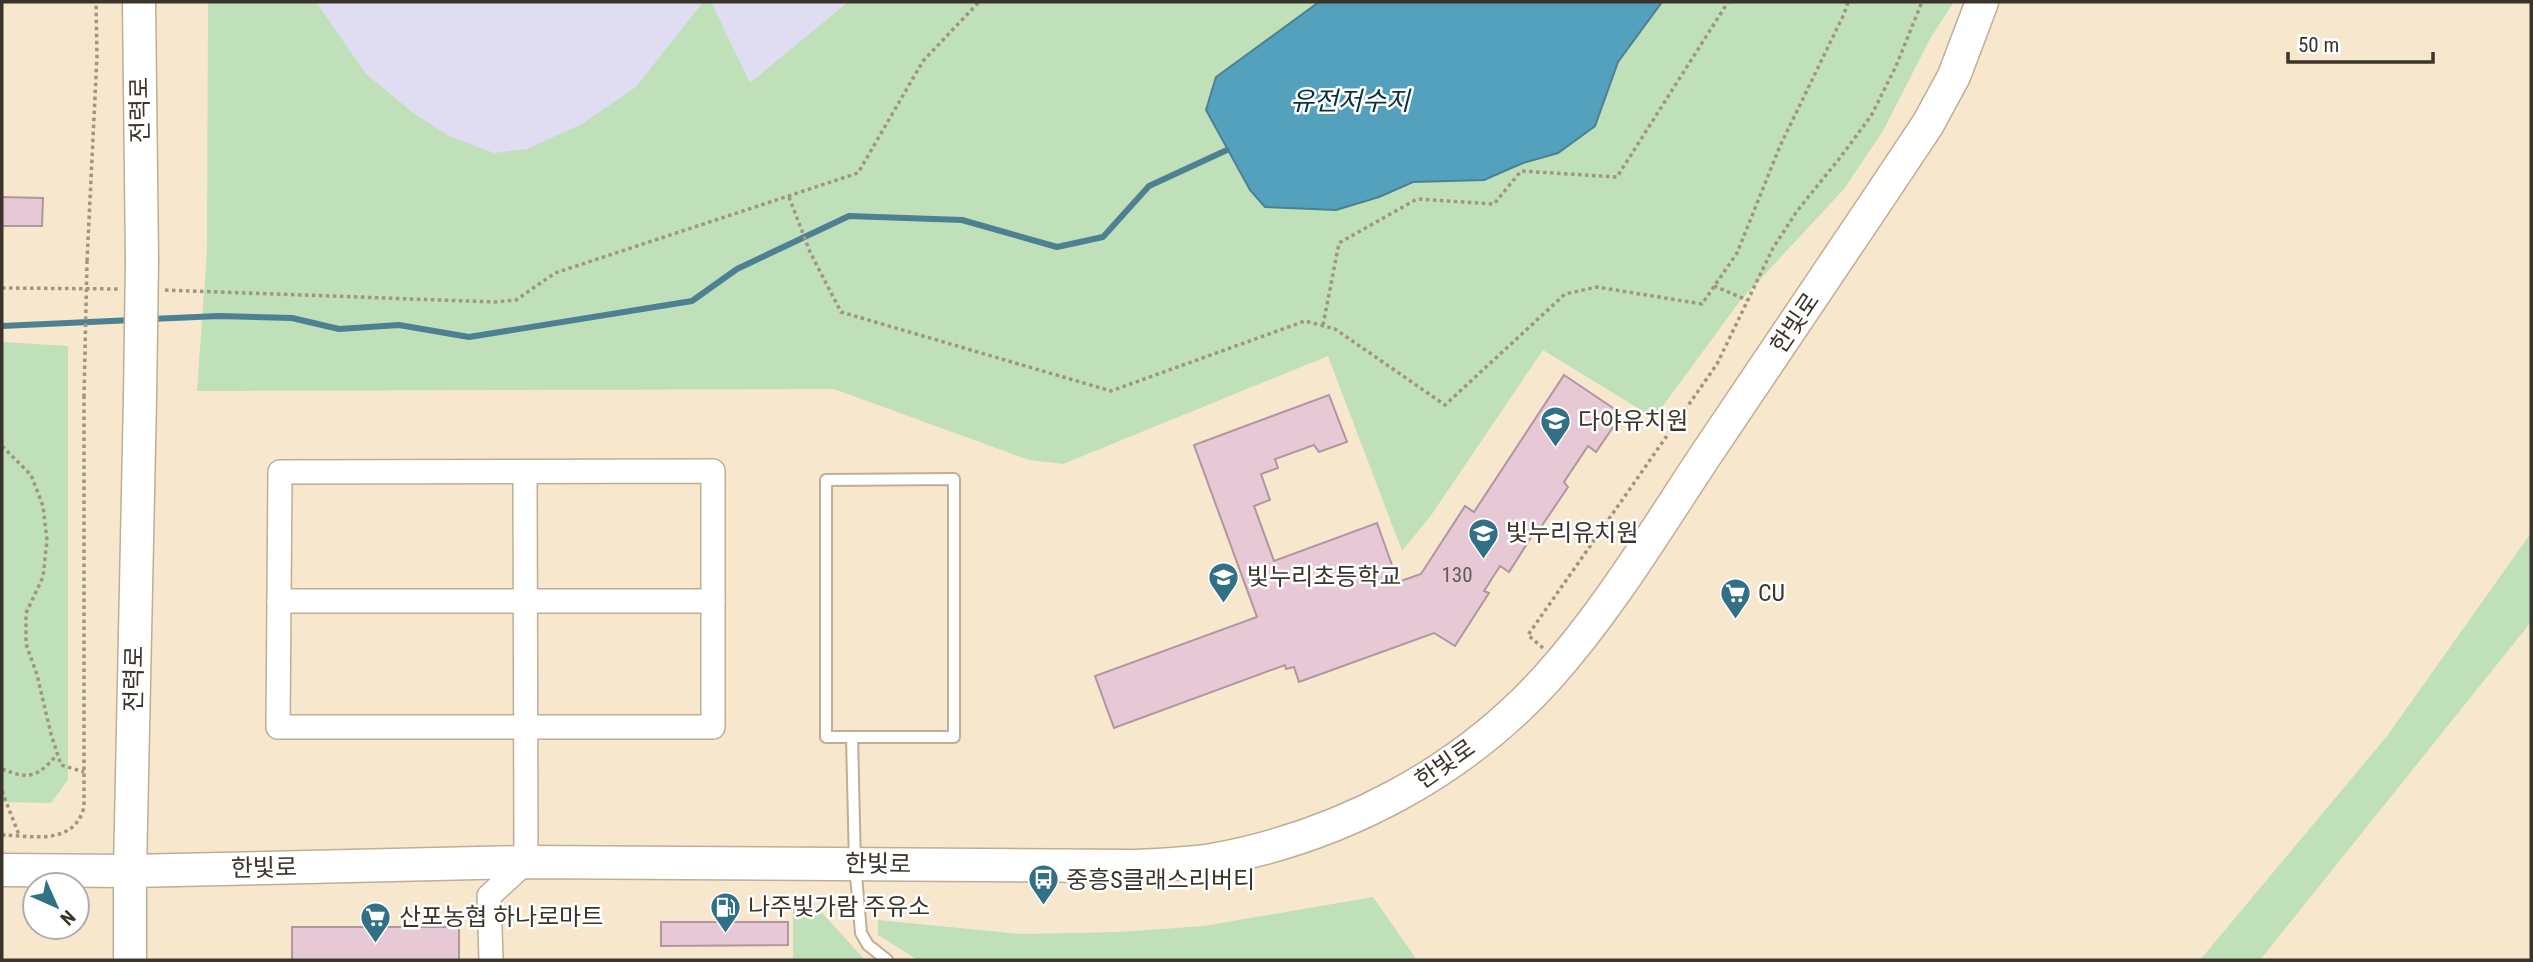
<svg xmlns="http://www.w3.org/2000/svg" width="2533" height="962" viewBox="0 0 2533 962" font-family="'Roboto Condensed','Noto Sans KR',sans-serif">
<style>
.commercial{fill:#e0dcf2}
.green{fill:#bfe0b8}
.water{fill:#54a1be;stroke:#4c8092;stroke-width:2}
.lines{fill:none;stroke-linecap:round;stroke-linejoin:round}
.stream{stroke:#4c8092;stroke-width:6}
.building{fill:#e7c8d5;stroke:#b295a1;stroke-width:2}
.lane-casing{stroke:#bdae95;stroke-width:14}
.street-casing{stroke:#bdae95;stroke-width:26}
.secondary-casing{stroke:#bdae95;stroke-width:35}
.path{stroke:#a09582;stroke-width:3.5;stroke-dasharray:3.5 3.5;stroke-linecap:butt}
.lane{stroke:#fff;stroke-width:10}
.street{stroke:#fff;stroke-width:23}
.secondary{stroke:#fff;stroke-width:32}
.secondary-bridge-casing{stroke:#bdae95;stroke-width:35;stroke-linecap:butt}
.path-bridge{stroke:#a09582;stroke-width:3.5;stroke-dasharray:3.5 3.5;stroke-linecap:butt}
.secondary-bridge{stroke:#fff;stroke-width:32}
.labels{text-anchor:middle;stroke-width:5;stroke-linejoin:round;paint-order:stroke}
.number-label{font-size:21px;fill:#655955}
.street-label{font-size:24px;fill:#3a342a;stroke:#fff}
.poi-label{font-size:24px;fill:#3a342a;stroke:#fff;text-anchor:start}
.water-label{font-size:26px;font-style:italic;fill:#0a303c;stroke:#fff}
</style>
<rect width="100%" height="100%" fill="#f7e8cd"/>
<polygon class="commercial" points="208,2 848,2 600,209 584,218 209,5"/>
<g class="green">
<polygon points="208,2 316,2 366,74 412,112 449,136 494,153 527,149 582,124 636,87 703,2 711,2 750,83 848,2 1954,2 1931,37 1883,131 1844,189 1740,301 1654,418 1543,350 1432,514 1402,551 1328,356 1063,464 1029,460 834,389 197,391 207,250"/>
<polygon points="2,342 68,346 68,780 51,803 2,802"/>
<polygon points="2531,533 2531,622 2260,960 2200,960 2387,736"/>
<polygon points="1373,897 1417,960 918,960 878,935 878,920 1021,934 1119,932 1204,926"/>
<polygon points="793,908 822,913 865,960 793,960"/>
</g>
<polygon class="water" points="1319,2 1662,2 1618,62 1595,126 1558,153 1523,163 1484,180 1413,182 1379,197 1336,210 1265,207 1250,190 1206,110 1216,77"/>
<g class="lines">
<g class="stream">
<polyline points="151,319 219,316 292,318 339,329 399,325 469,337 692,301 737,269 849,216 962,220 1057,247 1103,237 1149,186 1227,150"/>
<polyline points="2,326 133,320"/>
</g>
</g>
<g class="building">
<polygon points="2,197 43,198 42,226 2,226"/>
<polygon points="1564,375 1622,414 1596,452 1588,446 1564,482 1568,487 1539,530 1537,528 1509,572 1500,566 1484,591 1489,593 1455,646 1434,633 1299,682 1294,667 1286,669 1285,665 1114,728 1095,676 1257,617 1194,445 1329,395 1347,442 1319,452 1314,445 1275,459 1278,468 1261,474 1270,500 1254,506 1274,561 1377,523 1398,582 1421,574 1465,506 1474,512"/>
<polygon points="661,922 788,922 788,945 661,946"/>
<rect x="292" y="927" width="167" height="33"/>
</g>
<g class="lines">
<defs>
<g id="lane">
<polygon points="954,479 954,737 826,737 826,480"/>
<polyline points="852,737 855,864 861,933 868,945 887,960"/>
</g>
<g id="street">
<polygon points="713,471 713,727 278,727 280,472"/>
<polyline points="279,601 713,601"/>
<polyline points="491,960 489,896 526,862 525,472"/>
</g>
<g id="secondary">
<polyline points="139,2 142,260"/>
<path d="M2 870 130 871 526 862 1132 866C1158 865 1186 864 1212 860 1339 837 1461 774 1548 677 1609 609 1657 528 1707 453 1781 343 1855 234 1928 124L1954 76 1982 2"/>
<polyline points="130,960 130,871 140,398"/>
</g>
</defs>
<use href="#lane" class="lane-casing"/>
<use href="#street" class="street-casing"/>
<use href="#secondary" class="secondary-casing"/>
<g class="path">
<polyline points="789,197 810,252 841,312 1111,391 1305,321 1335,329 1445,405 1565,294 1597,287 1702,304 1737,253 1780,146 1844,14 1848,2"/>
<polyline points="87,261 97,56 96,2"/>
<polyline points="1714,286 1747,300"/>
<polyline points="2,288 119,289"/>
<polyline points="165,290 495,302 516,300 555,273 858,173 923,61 979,2"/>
<polyline points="1323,325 1339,243 1417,199 1494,204 1521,171 1617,177 1728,2"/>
<polyline points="2,446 31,475 43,506 47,540 43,577 26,613 26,644 37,675 51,734 61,765 84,772"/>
<polyline points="1543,648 1528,635 1717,364 1773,248 1797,211 1839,159 1871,116 1896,66 1922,2"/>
<path d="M2 769C30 780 37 777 57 755"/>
<polyline points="2,791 19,835"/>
<path d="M2 835C33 836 74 846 84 807V397"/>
</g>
<use href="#lane" class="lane"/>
<use href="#street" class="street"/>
<use href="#secondary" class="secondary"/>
<defs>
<polyline id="secondary-bridge" points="140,398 142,260"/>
</defs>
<use href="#secondary-bridge" class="secondary-bridge-casing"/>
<polyline class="path-bridge" points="84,397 87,261"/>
<use href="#secondary-bridge" class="secondary-bridge"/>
</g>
<defs>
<symbol id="school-pin" viewBox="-11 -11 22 30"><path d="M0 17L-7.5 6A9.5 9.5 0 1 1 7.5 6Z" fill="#317085" stroke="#fff"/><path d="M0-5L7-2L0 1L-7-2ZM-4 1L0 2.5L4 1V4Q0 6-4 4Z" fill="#fff"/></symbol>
<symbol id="supermarket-pin" viewBox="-11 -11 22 30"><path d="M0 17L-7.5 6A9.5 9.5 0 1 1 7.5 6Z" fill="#317085" stroke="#fff"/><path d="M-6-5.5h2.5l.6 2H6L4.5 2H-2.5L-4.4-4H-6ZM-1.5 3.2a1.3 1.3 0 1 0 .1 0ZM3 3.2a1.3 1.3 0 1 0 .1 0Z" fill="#fff"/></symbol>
<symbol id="bus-pin" viewBox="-11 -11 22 30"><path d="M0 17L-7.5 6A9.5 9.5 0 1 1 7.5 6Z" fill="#317085" stroke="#fff"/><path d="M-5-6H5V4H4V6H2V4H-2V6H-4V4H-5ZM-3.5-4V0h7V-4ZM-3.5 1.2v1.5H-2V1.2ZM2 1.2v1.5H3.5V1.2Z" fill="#fff"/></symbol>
<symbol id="fuel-pin" viewBox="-11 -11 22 30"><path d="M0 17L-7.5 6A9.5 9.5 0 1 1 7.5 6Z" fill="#317085" stroke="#fff"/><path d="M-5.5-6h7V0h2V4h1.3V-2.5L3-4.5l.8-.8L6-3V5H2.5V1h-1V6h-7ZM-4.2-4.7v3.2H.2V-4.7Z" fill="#fff"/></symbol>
</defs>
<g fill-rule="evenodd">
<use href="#school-pin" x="1538" y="404" width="35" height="47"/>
<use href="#school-pin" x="1466" y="516" width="35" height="47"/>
<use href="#school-pin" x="1206" y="560" width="35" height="47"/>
<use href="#supermarket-pin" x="1718" y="576" width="35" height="47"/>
<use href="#bus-pin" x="1026" y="862" width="35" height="47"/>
<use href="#fuel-pin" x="708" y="890" width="35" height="47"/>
<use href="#supermarket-pin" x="358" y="900" width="35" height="47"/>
</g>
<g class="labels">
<g class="number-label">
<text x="1457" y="582">130</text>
</g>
<g class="street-label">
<text transform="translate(140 110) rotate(-91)" y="8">전력로</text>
<text transform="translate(1795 323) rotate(-56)" y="8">한빛로</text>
<text transform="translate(134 679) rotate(-89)" y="8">전력로</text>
<text transform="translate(1445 764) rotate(-35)" y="8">한빛로</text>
<text transform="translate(878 864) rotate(1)" y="8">한빛로</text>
<text transform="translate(264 868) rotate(-1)" y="8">한빛로</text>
</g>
<g class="poi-label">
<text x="1578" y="429">다야유치원</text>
<text x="1506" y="541">빛누리유치원</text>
<text x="1247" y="585">빛누리초등학교</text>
<text x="1758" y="601">CU</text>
<text x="1066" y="888">중흥S클래스리버티</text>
<text x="748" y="915">나주빛가람 주유소</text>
<text x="399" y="925">산포농협 하나로마트</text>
</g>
<g class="water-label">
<text x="1350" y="110">유전저수지</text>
</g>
</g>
<rect width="2533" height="962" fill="none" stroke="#3a342a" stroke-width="7"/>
<g transform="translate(56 906) rotate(135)"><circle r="33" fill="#ffffff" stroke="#b0aeaa" stroke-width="2"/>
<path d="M0-5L12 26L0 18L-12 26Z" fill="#317085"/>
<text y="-10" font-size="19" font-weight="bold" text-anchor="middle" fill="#3a342a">N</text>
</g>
<path d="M2288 52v10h145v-10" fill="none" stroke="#3a342a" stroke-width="3.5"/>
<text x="2298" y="52" font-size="21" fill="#3a342a" stroke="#ffffff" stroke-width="5" paint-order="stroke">50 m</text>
</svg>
